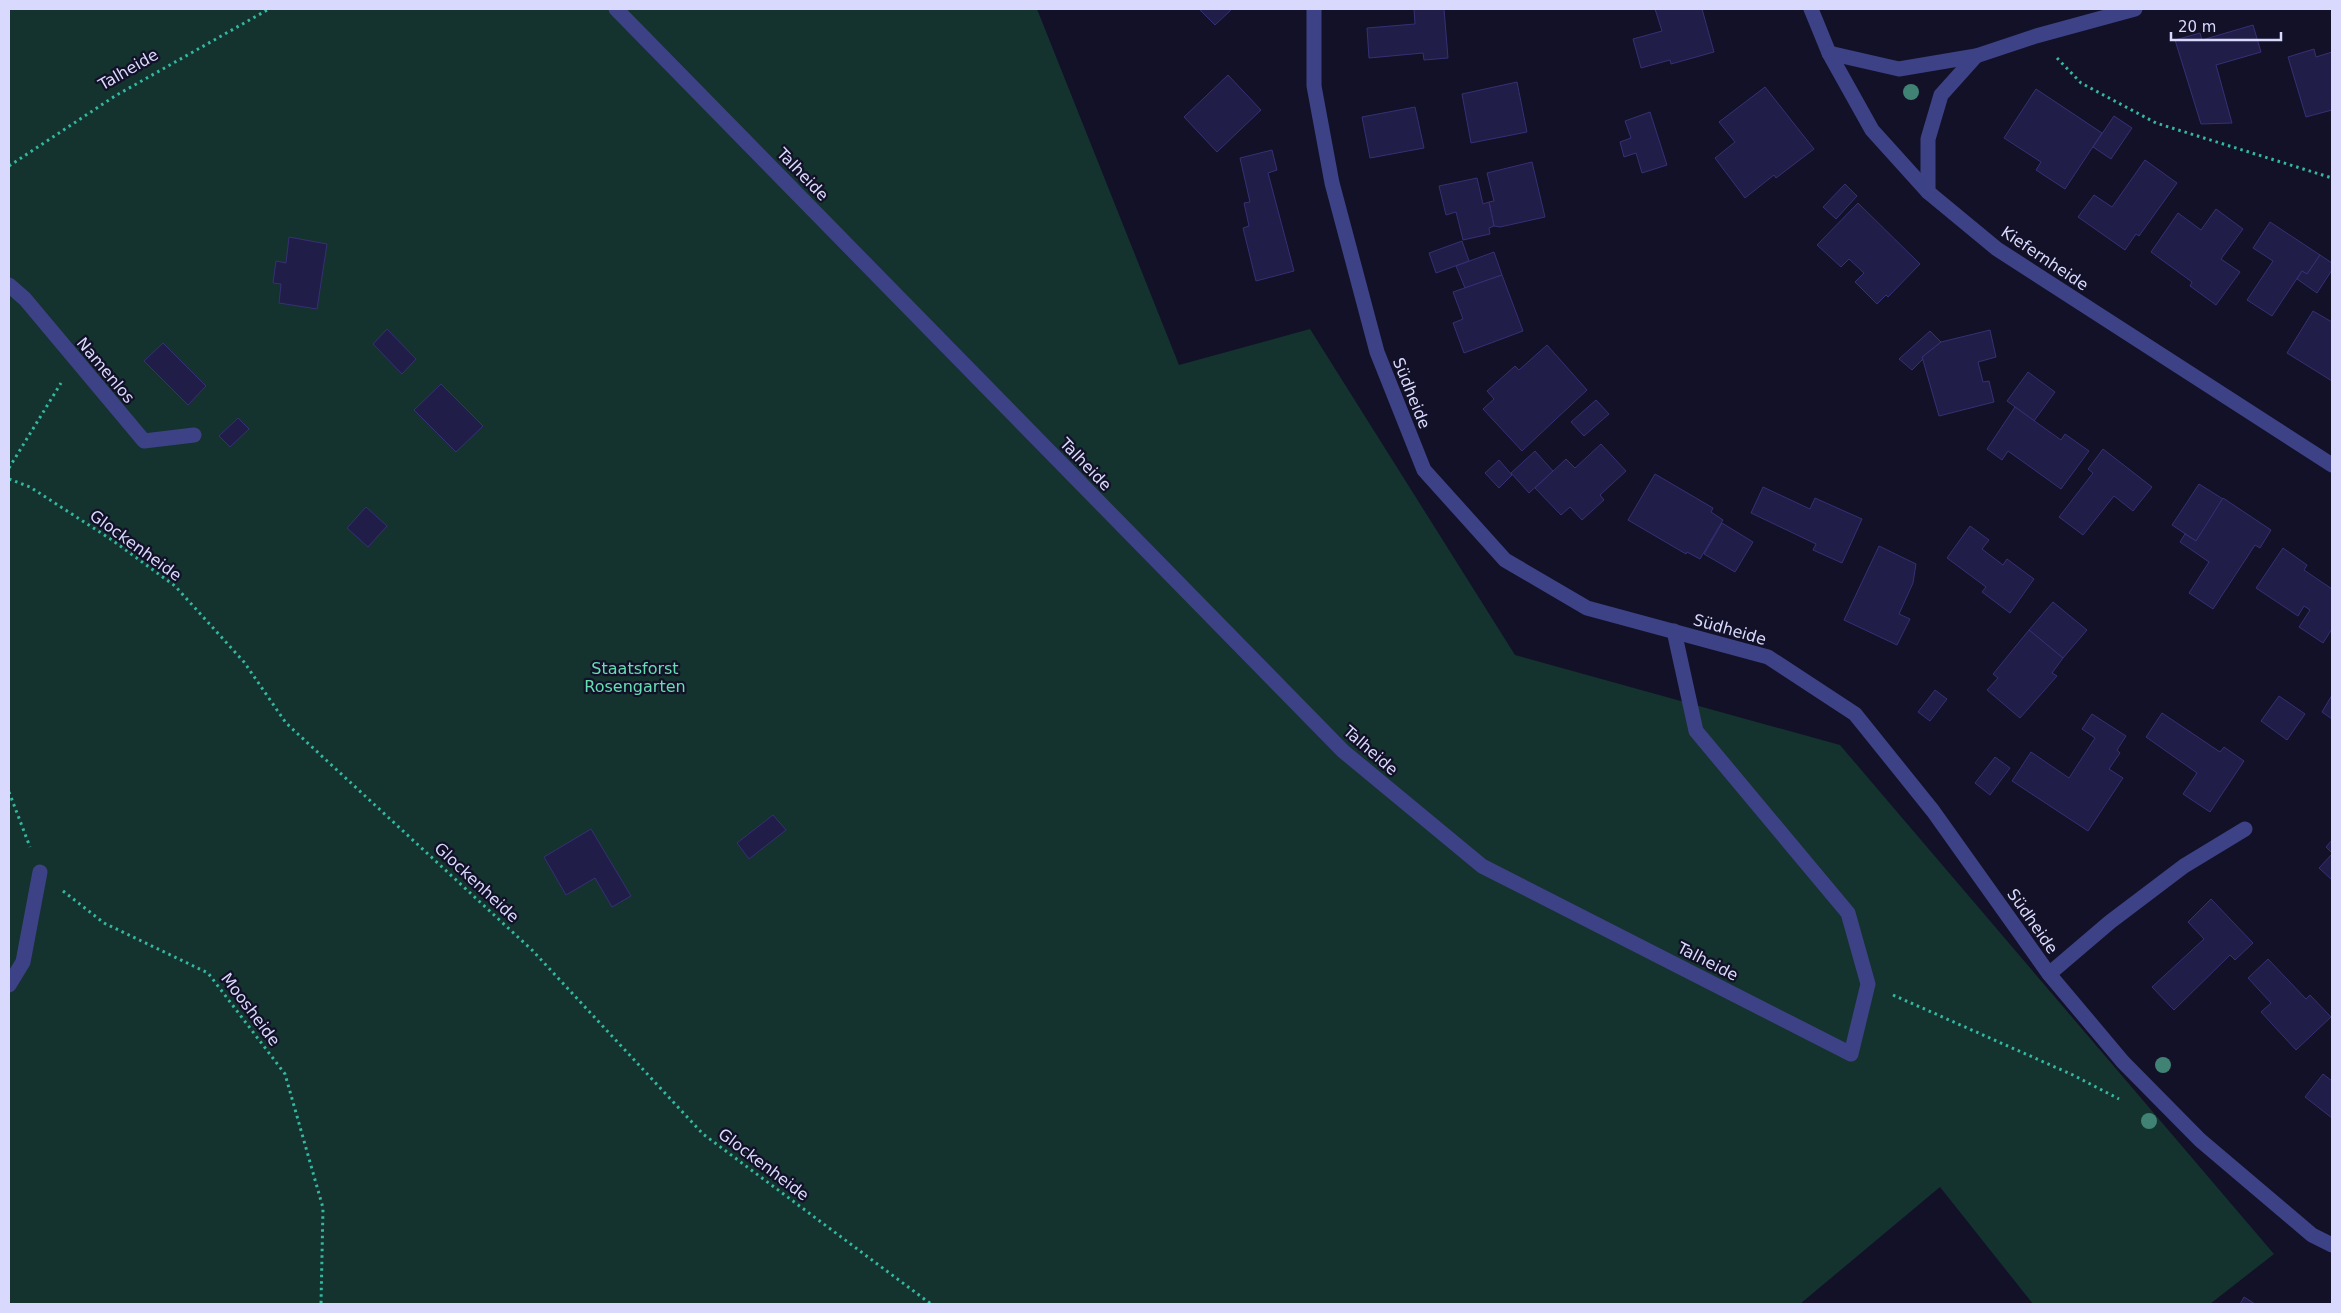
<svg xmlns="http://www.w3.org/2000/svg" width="2341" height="1313" viewBox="0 0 2341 1313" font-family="'DejaVu Sans',sans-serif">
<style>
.green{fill:#14322e}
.building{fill:#211d49;stroke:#363074}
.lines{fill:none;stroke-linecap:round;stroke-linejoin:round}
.path{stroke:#33b8a1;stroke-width:3;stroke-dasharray:2.5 4;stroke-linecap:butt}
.lane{stroke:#3d4286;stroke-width:15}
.street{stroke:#3d4286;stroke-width:15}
.tree{fill:#408274}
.labels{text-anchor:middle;stroke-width:4.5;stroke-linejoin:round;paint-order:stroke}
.street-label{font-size:16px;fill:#d9d9fe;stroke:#121128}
.park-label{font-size:16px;fill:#65deb2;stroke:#121128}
</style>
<rect width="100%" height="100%" fill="#121128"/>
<polygon class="green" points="9,9 1037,9 1179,365 1310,329 1515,655 1840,745 2274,1254 2210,1304 2033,1304 1940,1187 1800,1304 9,1304"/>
<g class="building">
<polygon points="1199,9 1232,9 1215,25"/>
<polygon points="1414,9 1444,9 1448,58 1424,60 1423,53 1369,58 1367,28 1415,24"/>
<polygon points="1655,9 1702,9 1714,52 1671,64 1670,60 1641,68 1633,39 1662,31"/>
<polygon points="2253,25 2261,52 2216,65 2232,123 2201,124 2175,40 2200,33 2202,40"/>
<polygon points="2314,49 2316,57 2332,52 2332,110 2306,117 2288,57"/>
<polygon points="1228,75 1261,110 1217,152 1184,117"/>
<polygon points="1517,82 1527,132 1471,143 1462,94"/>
<polygon points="1765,87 1814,149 1776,178 1774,175 1745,198 1715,158 1735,142 1719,122"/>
<polygon points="2036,89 2102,133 2065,189 2036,170 2041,162 2004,138"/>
<polygon points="1415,107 1424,148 1370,158 1362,117"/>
<polygon points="1650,112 1667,165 1642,173 1636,153 1624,157 1620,142 1631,138 1625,121"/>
<polygon points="2114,116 2132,128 2111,159 2093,147"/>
<polygon points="1272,150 1277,170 1268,173 1294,271 1256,281 1243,228 1249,226 1244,203 1250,202 1240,158"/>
<polygon points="2145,160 2177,183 2139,236 2136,234 2125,250 2078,217 2094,195 2112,207"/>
<polygon points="1532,162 1545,217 1500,227 1494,226 1489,202 1494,201 1487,173"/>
<polygon points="1477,178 1483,204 1489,202 1494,226 1489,228 1490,234 1463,240 1456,212 1446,215 1439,186"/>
<polygon points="1845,184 1857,196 1836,219 1823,207"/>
<polygon points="1858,203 1920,264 1888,297 1886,295 1877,304 1855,282 1864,273 1849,259 1841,267 1817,245"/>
<polygon points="2216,209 2243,229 2221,259 2240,272 2216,305 2190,286 2192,282 2151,252 2178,213 2201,230"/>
<polygon points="2270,222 2320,255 2307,274 2302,271 2272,316 2247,300 2273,261 2253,248"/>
<polygon points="289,237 327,244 317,309 279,303 281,284 273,283 276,261 286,263"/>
<polygon points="1462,241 1469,261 1436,273 1429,253"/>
<polygon points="1494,252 1502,275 1465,288 1456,266"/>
<polygon points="2320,255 2332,263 2332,270 2317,293 2297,279 2302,271 2307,274"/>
<polygon points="1502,275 1523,331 1464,353 1453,323 1463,319 1453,292"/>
<polygon points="2313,311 2332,322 2332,381 2287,353"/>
<polygon points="387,329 416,359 402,374 373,344"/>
<polygon points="1990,330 1996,357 1978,362 1983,382 1989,381 1994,402 1939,416 1922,357 1941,342"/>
<polygon points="1930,331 1941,342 1922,357 1923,359 1912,370 1899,359"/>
<polygon points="163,343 206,386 188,405 144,361"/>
<polygon points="1547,345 1587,390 1522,451 1483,409 1494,399 1487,391 1515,366 1519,370"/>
<polygon points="2028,372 2055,392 2034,421 2007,401"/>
<polygon points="441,384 483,426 456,452 414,410"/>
<polygon points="1596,400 1609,414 1584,436 1571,422"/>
<polygon points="2015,407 2061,440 2065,434 2089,451 2061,489 2008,451 2002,460 1987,449"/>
<polygon points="238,418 249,429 230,447 219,436"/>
<polygon points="1601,444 1626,471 1600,495 1604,500 1582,520 1570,507 1561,515 1535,488 1566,459 1575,468"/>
<polygon points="2103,449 2152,487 2133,511 2114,496 2083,535 2059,517 2093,473 2088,469"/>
<polygon points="1535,451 1553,471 1529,493 1511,473"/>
<polygon points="1499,460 1512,475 1499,488 1485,473"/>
<polygon points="1655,474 1713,508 1711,512 1723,520 1700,559 1687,552 1686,554 1628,520"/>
<polygon points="2199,484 2223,499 2196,541 2172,525"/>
<polygon points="1763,487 1810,509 1815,498 1862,519 1842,563 1813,550 1816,544 1751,513"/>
<polygon points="2223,498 2271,530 2260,548 2255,545 2213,609 2189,593 2209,562 2180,542 2185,534 2196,541"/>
<polygon points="366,507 387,526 368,547 347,528"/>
<polygon points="1722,523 1753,542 1735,572 1704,554"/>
<polygon points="1970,526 1989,540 1982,549 2003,565 2007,559 2034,579 2010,613 1982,592 1986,587 1947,558"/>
<polygon points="1879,546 1916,564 1913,583 1899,614 1910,619 1897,645 1844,620"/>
<polygon points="2283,548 2307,565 2304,570 2332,589 2332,629 2323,643 2299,627 2310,610 2304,606 2298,616 2256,588"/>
<polygon points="2053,602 2087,630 2063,658 2029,630"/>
<polygon points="2029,630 2063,658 2052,673 2057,676 2020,718 1987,690 1998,678 1993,674"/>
<polygon points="1935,690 1947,699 1930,721 1918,712"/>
<polygon points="2332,695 2332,719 2322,712"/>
<polygon points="2279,696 2305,714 2287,740 2261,721"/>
<polygon points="2162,713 2220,752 2224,747 2244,761 2210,812 2183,794 2197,773 2146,737"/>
<polygon points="2092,714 2126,736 2117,750 2120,753 2109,769 2123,778 2088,831 2012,781 2031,752 2069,778 2095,738 2082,729"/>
<polygon points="1995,757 2010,768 1990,795 1975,783"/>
<polygon points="773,815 786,830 749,859 737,843"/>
<polygon points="591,829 631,896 612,907 595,878 566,895 544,857"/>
<polygon points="2332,840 2332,853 2326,847"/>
<polygon points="2332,854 2332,880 2319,868"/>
<polygon points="2211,899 2253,943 2235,960 2230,955 2174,1010 2152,987 2204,939 2188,922"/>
<polygon points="2268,959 2306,999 2310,995 2331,1017 2296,1050 2261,1012 2271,1003 2248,978"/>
<polygon points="2323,1074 2332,1081 2332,1118 2305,1097"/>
<polygon points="2244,1297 2255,1304 2240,1304"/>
</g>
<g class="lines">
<g class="path">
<polyline points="2057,58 2081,83 2156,123 2332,178"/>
<polyline points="9,166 115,96 269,9"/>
<polyline points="9,468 61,383"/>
<polyline points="9,479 30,487 112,540 175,586 244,662 286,723 532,950 703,1134 931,1304"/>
<polyline points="9,792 30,847"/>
<polyline points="63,891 104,923 208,973 285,1074 323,1208 321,1304"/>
<polyline points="1893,995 2073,1075 2119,1099"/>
</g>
<g class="lane">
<polyline points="9,285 25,299 144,441 194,435"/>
<polyline points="2049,974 2110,922 2184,866 2245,829"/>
<polyline points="9,985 23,962 40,872"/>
</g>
<g class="street">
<polyline points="616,9 1343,751 1482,866 1851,1054 1868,984 1848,913 1696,731 1674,631"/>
<polyline points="1314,9 1314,86 1332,183 1377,352 1424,470 1505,560 1587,608 1768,657 1855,714 1933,811 2049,974 2123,1062 2200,1140 2312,1235 2332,1245"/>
<polyline points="1811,9 1829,53 1872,130 1928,192 1997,249 2332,465"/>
<polyline points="1829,53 1899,69 1976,56 2036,36 2135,9"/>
<polyline points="1928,192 1928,139 1941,95 1976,56"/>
</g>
</g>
<g class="tree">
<circle cx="1911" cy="92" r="8"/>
<circle cx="2163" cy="1065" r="8"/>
<circle cx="2149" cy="1121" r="8"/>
</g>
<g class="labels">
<g class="street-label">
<text transform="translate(128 69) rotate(-30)" y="6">Talheide</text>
<text transform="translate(803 174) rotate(46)" y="6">Talheide</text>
<text transform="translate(2045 258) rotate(34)" y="6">Kiefernheide</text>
<text transform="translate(106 370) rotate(50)" y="6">Namenlos</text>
<text transform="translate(1412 393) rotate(68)" y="6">Südheide</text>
<text transform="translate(1086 464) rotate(46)" y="6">Talheide</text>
<text transform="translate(136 545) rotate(36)" y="6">Glockenheide</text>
<text transform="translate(1730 629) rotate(16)" y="6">Südheide</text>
<text transform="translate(1371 750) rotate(41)" y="6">Talheide</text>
<text transform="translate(477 882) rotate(43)" y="6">Glockenheide</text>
<text transform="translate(2033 921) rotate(55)" y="6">Südheide</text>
<text transform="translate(1708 961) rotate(27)" y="6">Talheide</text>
<text transform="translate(251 1009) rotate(53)" y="6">Moosheide</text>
<text transform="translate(764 1164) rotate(37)" y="6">Glockenheide</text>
</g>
<g class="park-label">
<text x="635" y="674">Staatsforst<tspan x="635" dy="18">Rosengarten</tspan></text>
</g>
</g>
<rect width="2341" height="1313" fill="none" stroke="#d9d9fe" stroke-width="20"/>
<path d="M2171 32v8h110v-8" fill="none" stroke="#d9d9fe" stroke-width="2.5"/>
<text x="2178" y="32" font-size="15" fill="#d9d9fe" stroke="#121128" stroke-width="4" paint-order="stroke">20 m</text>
</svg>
